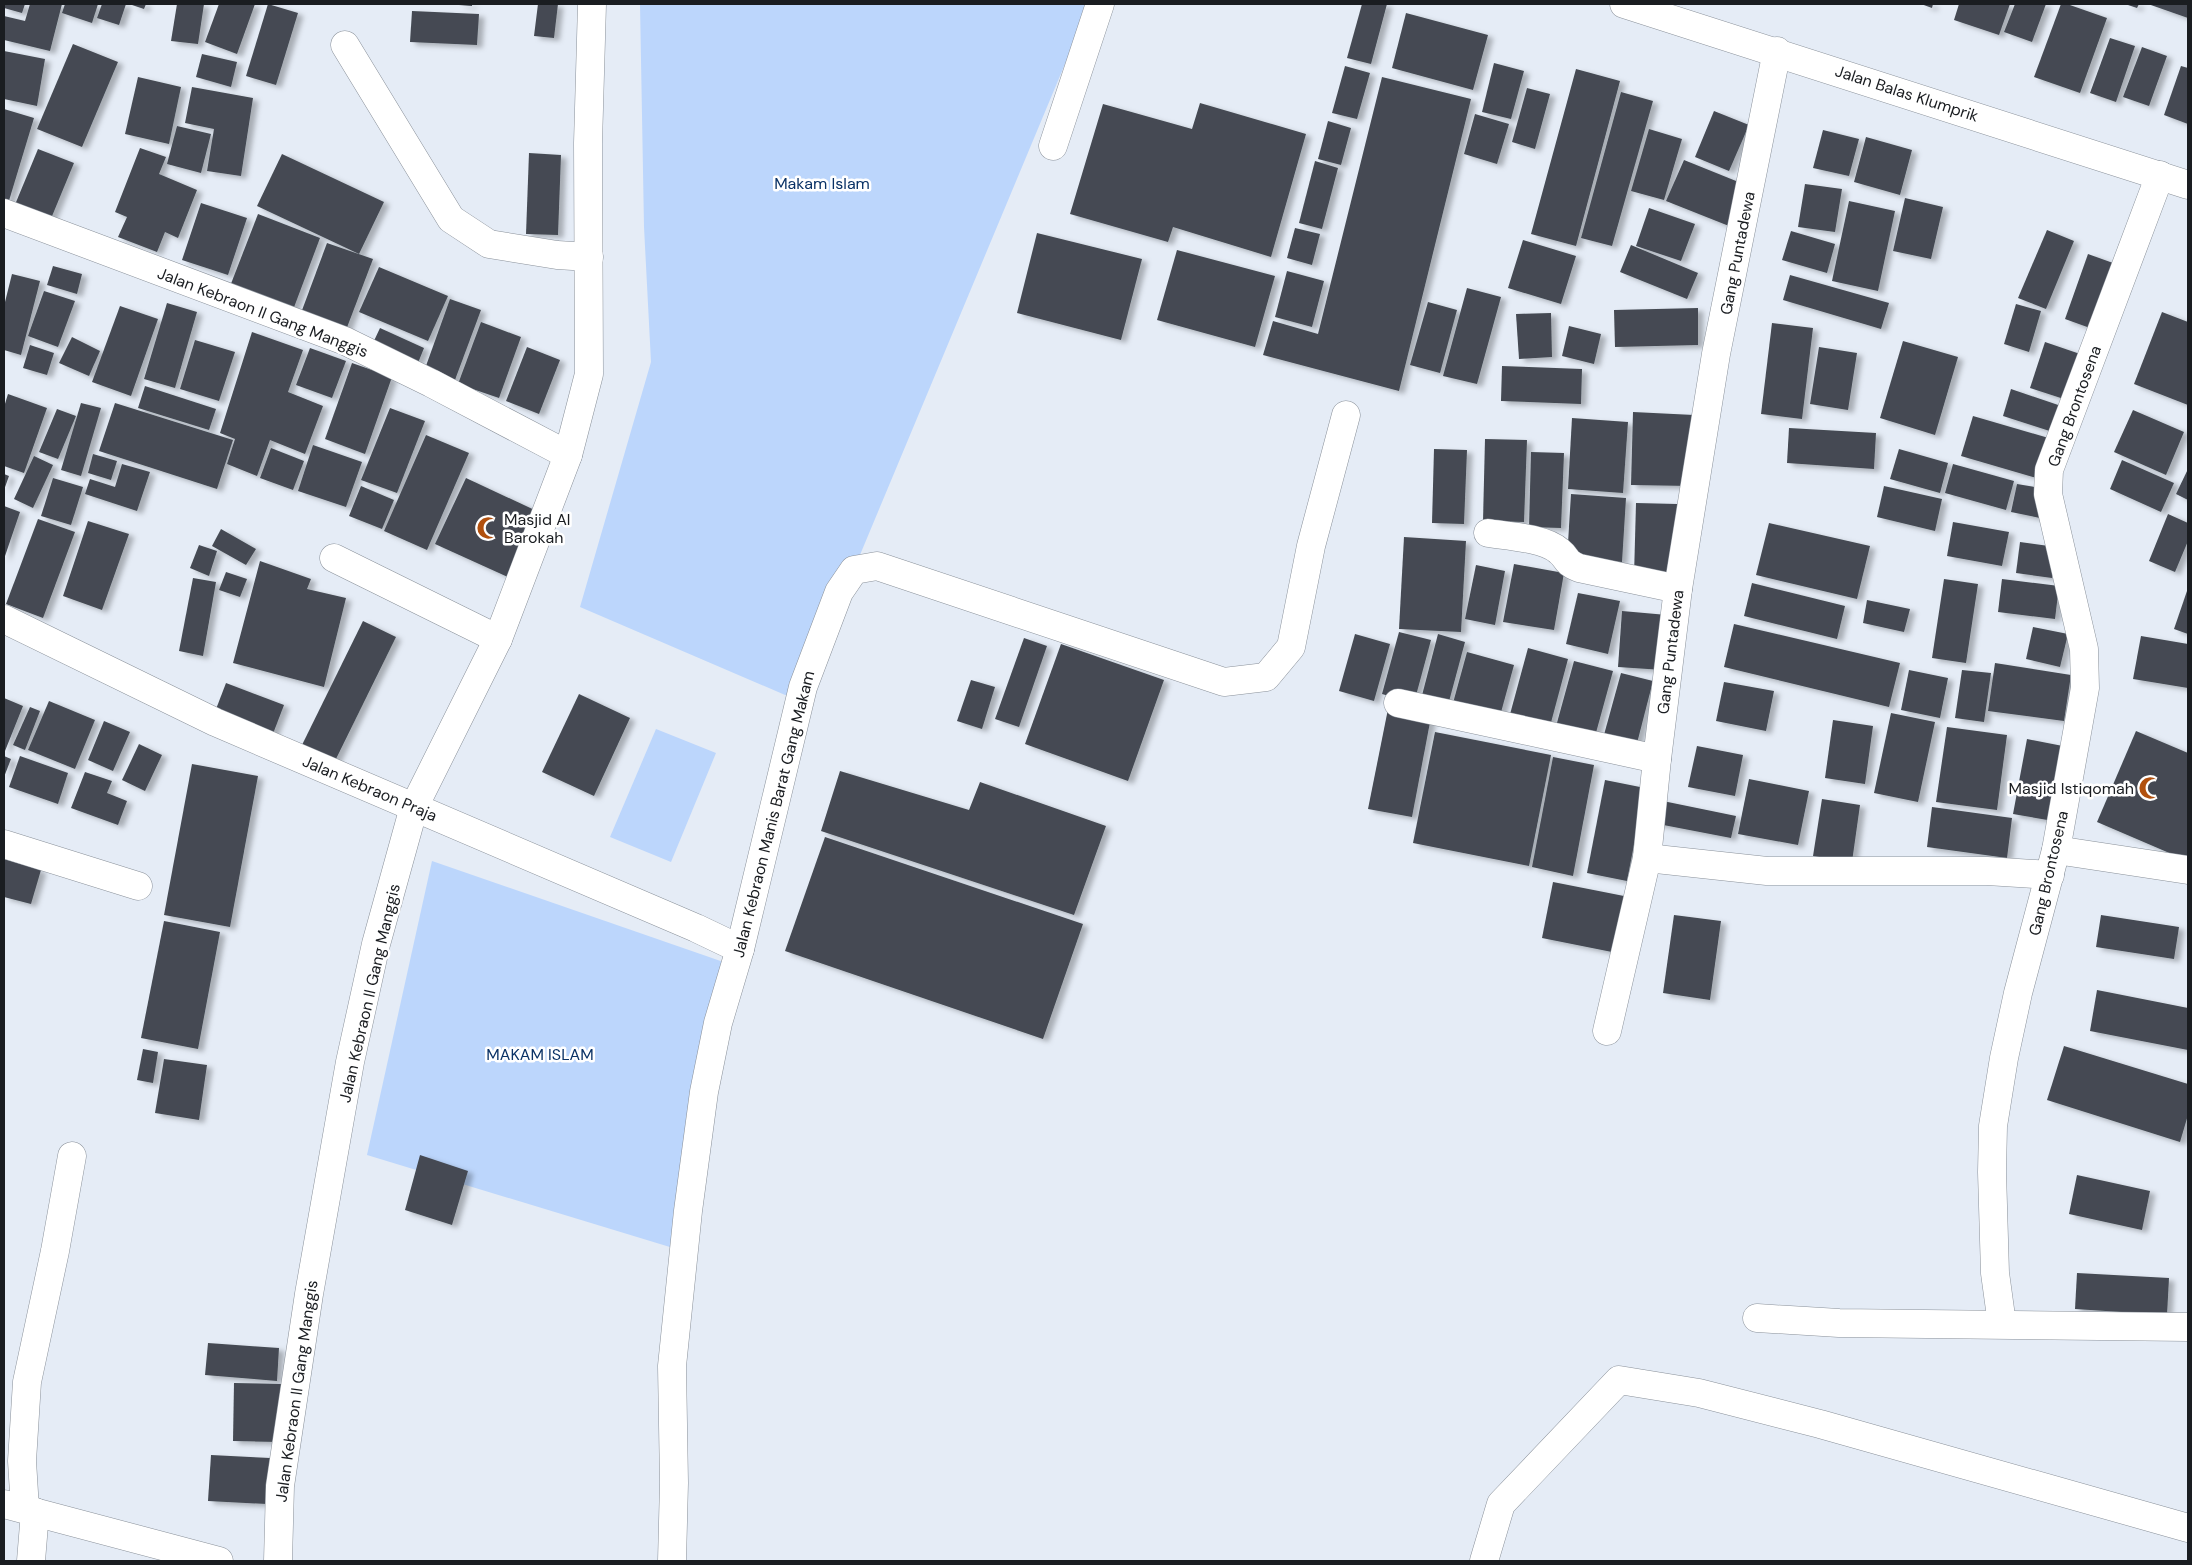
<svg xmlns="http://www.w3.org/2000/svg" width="2192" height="1565" viewBox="0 0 2192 1565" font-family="'DM Sans',sans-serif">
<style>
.green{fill:#bcd6fc}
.building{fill:#444a52;filter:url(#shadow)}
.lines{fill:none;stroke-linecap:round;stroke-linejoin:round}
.minor-casing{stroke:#8a919a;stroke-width:29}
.minor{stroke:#fff;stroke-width:28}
.labels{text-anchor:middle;stroke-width:5;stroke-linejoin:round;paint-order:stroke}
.street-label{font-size:16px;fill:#1a1d21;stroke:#fff}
.park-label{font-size:16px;fill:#0a3266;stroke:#fff}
.poi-label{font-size:16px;fill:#1a1d21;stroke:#fff;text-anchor:start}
</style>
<defs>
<filter id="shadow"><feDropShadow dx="5.5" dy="3" stdDeviation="2.5" flood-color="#0004"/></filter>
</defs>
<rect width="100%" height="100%" fill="#e5ecf6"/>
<g class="green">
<polygon points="640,4 1090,4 799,701 580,607 651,362 644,227"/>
<polygon points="656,729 716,753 671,862 610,837"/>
<polygon points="432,861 735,966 683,1251 367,1155"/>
</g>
<g class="building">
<polygon points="4,4 25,4 22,13 4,8"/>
<polygon points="30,4 62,4 50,51 4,40 4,16 25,21"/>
<polygon points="65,4 98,4 92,23 62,13"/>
<polygon points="102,4 126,4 119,25 97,18"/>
<polygon points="129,4 146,4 144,9"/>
<polygon points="177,4 204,4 198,44 171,41"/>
<polygon points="219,4 255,4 237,54 205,42"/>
<polygon points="268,4 298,13 276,85 246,76"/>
<polygon points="459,4 472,4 472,6 459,5"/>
<polygon points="538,4 558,4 554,38 534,36"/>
<polygon points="1362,4 1387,4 1371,64 1347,58"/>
<polygon points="1921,4 1933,4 1932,8"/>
<polygon points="1959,4 2010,4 1999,35 1954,20"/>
<polygon points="2015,4 2046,4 2032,42 2004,32"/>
<polygon points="2061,4 2067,4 2107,18 2080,93 2034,77"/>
<polygon points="2125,4 2139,4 2137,8"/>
<polygon points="2148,4 2188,4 2188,18"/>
<polygon points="412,11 479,14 477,45 410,42"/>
<polygon points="1406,13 1488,35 1473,90 1392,68"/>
<polygon points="2110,38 2135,46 2116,102 2090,93"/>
<polygon points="73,44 118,62 82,147 37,129"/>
<polygon points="2142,47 2167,56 2149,106 2123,97"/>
<polygon points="4,51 45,59 37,106 4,99"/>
<polygon points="202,54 237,62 231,87 196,77"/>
<polygon points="1494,63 1524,71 1511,119 1482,112"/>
<polygon points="1345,66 1370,73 1357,119 1332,113"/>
<polygon points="2181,66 2188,68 2188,124 2164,115"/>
<polygon points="1576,69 1620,81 1576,246 1531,234"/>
<polygon points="138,77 181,87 169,144 125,134"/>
<polygon points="1382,77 1471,99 1399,391 1263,355 1273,321 1318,334"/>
<polygon points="192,87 253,98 241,176 207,171 214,129 185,123"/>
<polygon points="1527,88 1550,94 1535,149 1512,142"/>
<polygon points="1621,92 1653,101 1612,246 1581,238"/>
<polygon points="1200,103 1306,134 1271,257 1173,227 1168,242 1070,214 1103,104 1192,129"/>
<polygon points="4,109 34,118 8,204 4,203"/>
<polygon points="1714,111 1749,125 1729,171 1695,157"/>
<polygon points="1475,114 1509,124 1497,164 1464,154"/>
<polygon points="1328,121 1351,128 1341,165 1318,159"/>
<polygon points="177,126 211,134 201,173 167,164"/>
<polygon points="1649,129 1682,139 1664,200 1631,191"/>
<polygon points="1823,130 1859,139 1849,176 1813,168"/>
<polygon points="1866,137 1912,150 1900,195 1854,182"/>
<polygon points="140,148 166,157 159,174 197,190 178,238 165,232 157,252 118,237 127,217 115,212"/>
<polygon points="38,149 74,163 50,221 14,207"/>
<polygon points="529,153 561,155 558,235 526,234"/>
<polygon points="282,154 384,202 359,254 257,206"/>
<polygon points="1684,160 1746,185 1729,226 1666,201"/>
<polygon points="1315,161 1338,168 1322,229 1299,223"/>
<polygon points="1805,184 1842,189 1835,232 1798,227"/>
<polygon points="1905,198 1943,207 1931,259 1893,251"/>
<polygon points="1849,201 1895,211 1878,291 1832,281"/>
<polygon points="201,203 247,218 228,275 182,260"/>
<polygon points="1649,208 1695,224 1681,261 1636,246"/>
<polygon points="258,214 320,238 290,318 227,294"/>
<polygon points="1295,228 1320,234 1312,265 1287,258"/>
<polygon points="2047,230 2074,241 2046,309 2018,298"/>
<polygon points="1791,231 1835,244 1827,273 1782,260"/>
<polygon points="1037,233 1142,259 1121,340 1017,313"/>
<polygon points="1523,240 1576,256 1561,304 1508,288"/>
<polygon points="327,243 373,259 343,338 298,321"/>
<polygon points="1631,245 1698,273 1687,299 1620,272"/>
<polygon points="1177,250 1275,276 1255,347 1157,320"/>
<polygon points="2088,254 2113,263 2090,328 2065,319"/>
<polygon points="53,266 82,274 77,294 47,285"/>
<polygon points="379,267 448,296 428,341 359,312"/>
<polygon points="1287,271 1324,281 1312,327 1275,317"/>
<polygon points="12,274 40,281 21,355 4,350 4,306"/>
<polygon points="1790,275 1889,303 1881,329 1783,300"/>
<polygon points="1467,288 1501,297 1477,384 1443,376"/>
<polygon points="44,291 75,301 58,347 28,336"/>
<polygon points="450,299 481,310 452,388 422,377"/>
<polygon points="1428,302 1457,310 1440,373 1410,365"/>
<polygon points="167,303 197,312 175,388 144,379"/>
<polygon points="2016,304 2041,311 2029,352 2004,344"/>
<polygon points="120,306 158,319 131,396 92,382"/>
<polygon points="1698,308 1698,345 1615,347 1614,310"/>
<polygon points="2162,312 2188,322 2188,405 2134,384"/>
<polygon points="1551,313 1552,357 1519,359 1516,314"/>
<polygon points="481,322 521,337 499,398 458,384"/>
<polygon points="1772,323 1813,328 1802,419 1761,414"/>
<polygon points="1569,326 1601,334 1594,364 1562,356"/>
<polygon points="380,328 424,348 418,363 373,343"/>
<polygon points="252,332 303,350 288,392 323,406 305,454 270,440 257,476 227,464 235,439 220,433"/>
<polygon points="72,337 100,351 89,376 59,363"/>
<polygon points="195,340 235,352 219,401 180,389"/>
<polygon points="1903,341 1958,357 1935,435 1880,418"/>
<polygon points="2045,342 2083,355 2067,400 2030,388"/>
<polygon points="30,345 54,353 47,375 23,368"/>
<polygon points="527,347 560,360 539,414 506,401"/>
<polygon points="1819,347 1857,353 1848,410 1810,404"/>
<polygon points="310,348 346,361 332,398 296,385"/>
<polygon points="352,363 392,377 365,454 325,439"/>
<polygon points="1502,366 1582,369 1581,404 1501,401"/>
<polygon points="145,386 216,409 209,430 138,408"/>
<polygon points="2011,389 2067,408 2059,434 2003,416"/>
<polygon points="8,394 47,408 24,473 4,466 4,407"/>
<polygon points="81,403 101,408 81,476 61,470"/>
<polygon points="115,403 233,440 217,489 99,451"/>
<polygon points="390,408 425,421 397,493 361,480"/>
<polygon points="57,409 76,416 58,459 39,452"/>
<polygon points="2133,410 2184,432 2166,475 2114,452"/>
<polygon points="1633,412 1694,415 1691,486 1631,485"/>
<polygon points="1973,416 2052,439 2040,479 1961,456"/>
<polygon points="1572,418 1628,422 1623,493 1568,489"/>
<polygon points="1789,428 1876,433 1874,469 1787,463"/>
<polygon points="426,435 469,453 427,550 384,531"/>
<polygon points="1485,439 1527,440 1524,522 1483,521"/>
<polygon points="313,445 362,462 346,507 298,491"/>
<polygon points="271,448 304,461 293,490 260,478"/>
<polygon points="1434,449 1467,450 1464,524 1432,523"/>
<polygon points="1899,449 1948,463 1940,493 1890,479"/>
<polygon points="1531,452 1564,453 1561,528 1529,527"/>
<polygon points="93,454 117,461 111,480 88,473"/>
<polygon points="34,456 53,465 33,508 14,499"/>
<polygon points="2122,460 2174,483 2161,512 2110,489"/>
<polygon points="122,464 150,472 137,511 85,494 90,479 115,487"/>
<polygon points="1953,464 2014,481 2006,510 1945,493"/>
<polygon points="2188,469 2188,500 2176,494"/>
<polygon points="4,474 9,476 4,490"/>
<polygon points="53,478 83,487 71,525 41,516"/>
<polygon points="466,478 541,513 510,578 435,544"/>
<polygon points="2017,484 2046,489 2040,518 2011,512"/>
<polygon points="361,486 394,500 382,529 349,516"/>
<polygon points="1884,486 1942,499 1935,531 1877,517"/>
<polygon points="1571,494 1626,498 1622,562 1567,559"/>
<polygon points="1636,503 1677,504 1675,577 1634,576"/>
<polygon points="4,506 20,512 4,559"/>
<polygon points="2168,514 2188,523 2188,541 2175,572 2149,561"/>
<polygon points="38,519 75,532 43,618 6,604"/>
<polygon points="88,521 129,534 102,610 63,596"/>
<polygon points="1953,522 2009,532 2002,566 1947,556"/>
<polygon points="1769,523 1870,546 1857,599 1756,575"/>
<polygon points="221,529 256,549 246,565 212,546"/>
<polygon points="1404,537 1466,541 1461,632 1399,629"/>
<polygon points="2020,542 2056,547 2052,578 2016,573"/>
<polygon points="199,545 217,551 209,576 190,568"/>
<polygon points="260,561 311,579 307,589 346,598 324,687 233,663"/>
<polygon points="1514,564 1564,573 1554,630 1503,622"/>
<polygon points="1476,565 1505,571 1495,625 1465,619"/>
<polygon points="226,572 247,579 240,597 219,590"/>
<polygon points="193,578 216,582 203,656 179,651"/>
<polygon points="1944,579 1978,584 1966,663 1932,658"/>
<polygon points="2002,579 2059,586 2055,619 1998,612"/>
<polygon points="1752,583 1845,606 1837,639 1744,616"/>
<polygon points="2188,588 2188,634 2174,629"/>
<polygon points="1578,593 1620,601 1608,654 1566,644"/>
<polygon points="1867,600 1910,609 1904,632 1863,623"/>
<polygon points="1622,611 1667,615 1663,670 1618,667"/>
<polygon points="363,621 396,637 334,763 301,747"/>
<polygon points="1734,624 1900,663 1889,707 1724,667"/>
<polygon points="2033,627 2068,634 2060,667 2026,659"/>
<polygon points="1399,632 1431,640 1414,703 1382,694"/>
<polygon points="1355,634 1390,644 1374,701 1339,691"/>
<polygon points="1438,634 1465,642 1447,709 1420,703"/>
<polygon points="2141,636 2188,644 2188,688 2133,679"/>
<polygon points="1024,638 1047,646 1019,727 995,719"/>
<polygon points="1061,644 1164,680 1128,781 1025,744"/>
<polygon points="1528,648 1568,659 1549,730 1509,718"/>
<polygon points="1467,652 1514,665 1500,716 1453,703"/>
<polygon points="1574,661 1613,671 1594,740 1555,730"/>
<polygon points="1995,663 2071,675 2064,721 1988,711"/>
<polygon points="1909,670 1948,678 1940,718 1901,710"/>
<polygon points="1962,670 1991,673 1984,722 1955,718"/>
<polygon points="1621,673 1653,681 1635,751 1602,742"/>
<polygon points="971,680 995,687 982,729 957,721"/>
<polygon points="1724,682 1774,691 1766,731 1716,721"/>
<polygon points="226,683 284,705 271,739 213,717"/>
<polygon points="579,694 630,718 594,796 542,772"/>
<polygon points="4,698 23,706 5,751 4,750"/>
<polygon points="49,701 95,720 75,769 28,750"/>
<polygon points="30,707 40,711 25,750 13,745"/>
<polygon points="1388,709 1431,717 1412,817 1368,809"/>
<polygon points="1891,713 1935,722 1918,802 1874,793"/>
<polygon points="1833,720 1873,726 1865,784 1825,778"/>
<polygon points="104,721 130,732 113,771 88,760"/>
<polygon points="1947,727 2007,735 1997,810 1936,802"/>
<polygon points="2136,731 2188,753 2188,861 2097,822"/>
<polygon points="1435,732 1551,755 1529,866 1413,843"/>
<polygon points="2027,739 2073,748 2059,822 2013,814"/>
<polygon points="139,744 162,755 145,791 122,780"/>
<polygon points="1697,746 1743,755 1735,796 1688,787"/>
<polygon points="4,756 11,759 4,777"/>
<polygon points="20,756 68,773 58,804 9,787"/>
<polygon points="1553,757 1594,765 1573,876 1532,867"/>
<polygon points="192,764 258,776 230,927 164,915"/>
<polygon points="840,771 969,810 980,782 1106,826 1074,915 821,831"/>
<polygon points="85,772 112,781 107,793 127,801 118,825 71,808"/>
<polygon points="1749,779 1809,791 1798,845 1738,834"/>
<polygon points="1605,780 1645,788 1627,881 1587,873"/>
<polygon points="1822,799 1860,805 1852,862 1813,856"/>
<polygon points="1658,800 1736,816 1731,838 1653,823"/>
<polygon points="1932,807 2012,818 2007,858 1927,847"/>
<polygon points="825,837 1083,924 1043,1039 785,951"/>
<polygon points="4,859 41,870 31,904 4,897"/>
<polygon points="1553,882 1629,897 1617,953 1542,938"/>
<polygon points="1674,915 1721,921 1710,1000 1663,993"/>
<polygon points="2101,915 2179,927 2174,959 2096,947"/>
<polygon points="164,921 220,932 198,1049 141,1038"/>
<polygon points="2097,990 2188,1008 2188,1050 2090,1031"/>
<polygon points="2064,1046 2188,1084 2188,1115 2180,1142 2047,1100"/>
<polygon points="143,1049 158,1052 153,1083 137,1080"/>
<polygon points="164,1059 207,1065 199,1120 155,1113"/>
<polygon points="420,1155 468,1171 452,1225 405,1210"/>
<polygon points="2077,1175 2150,1191 2142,1230 2069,1214"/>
<polygon points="2077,1273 2169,1278 2167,1315 2075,1309"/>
<polygon points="208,1343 279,1348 277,1381 205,1375"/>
<polygon points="234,1383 281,1384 280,1442 233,1441"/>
<polygon points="211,1455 270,1458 267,1504 208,1501"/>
</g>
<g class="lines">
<defs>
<g id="minor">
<polyline points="1624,4 2188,185"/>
<polyline points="345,45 451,219 489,244 557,255 589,257"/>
<polyline points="1053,146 1100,4"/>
<polyline points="4,213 345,341 431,383 568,455"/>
<path d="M1488 533C1508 536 1544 538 1559 551 1569 559 1563 561 1579 568L1678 589"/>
<polyline points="334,558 498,639"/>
<polyline points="4,619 215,722 696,928 740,949"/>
<polyline points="1398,703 1657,759"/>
<polyline points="4,844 138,886"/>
<polyline points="2056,850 2188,870"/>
<polyline points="1647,858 1767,871 1987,871 2050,875"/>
<polyline points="1607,1031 1647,858 1657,759 1678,589 1716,354 1777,51"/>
<polyline points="1757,1318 1839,1323 2188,1327"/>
<polyline points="2002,1324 1995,1273 1992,1172 1993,1126 2004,1058 2018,993 2056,850 2085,688 2084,649 2048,494 2049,470 2160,175"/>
<polyline points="4,1504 219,1561"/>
<polyline points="25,1509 22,1461 27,1382 55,1251 72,1156"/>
<polyline points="31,1561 35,1512"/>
<polyline points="278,1561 280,1486 309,1294 350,1062 376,944 414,807 498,639 568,455 589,374 588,143 592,4"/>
<polyline points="672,1561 674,1483 672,1366 688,1211 704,1092 718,1023 740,949 803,687 839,592 854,570 877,566 1224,682 1266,677 1291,647 1311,546 1346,415"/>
<polyline points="1484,1561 1501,1504 1619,1380 1699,1393 1820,1424 2188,1528"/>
</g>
</defs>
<use href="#minor" class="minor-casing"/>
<use href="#minor" class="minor"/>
</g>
<defs>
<symbol id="mosque-bare" viewBox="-9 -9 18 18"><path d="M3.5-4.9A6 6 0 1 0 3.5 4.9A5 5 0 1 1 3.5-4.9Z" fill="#b1500e" stroke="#fff" stroke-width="2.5" paint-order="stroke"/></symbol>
</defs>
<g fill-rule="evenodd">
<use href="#mosque-bare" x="472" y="512" width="32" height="32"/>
<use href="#mosque-bare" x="2134" y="772" width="32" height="32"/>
</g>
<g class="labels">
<g class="street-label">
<text transform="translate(1907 93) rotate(18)" y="6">Jalan Balas Klumprik</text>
<text transform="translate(1737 253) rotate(-79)" y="6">Gang Puntadewa</text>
<text transform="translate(263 312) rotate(21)" y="6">Jalan Kebraon II Gang Manggis</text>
<text transform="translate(2074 406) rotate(-70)" y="6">Gang Brontosena</text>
<text transform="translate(1670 652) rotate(-83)" y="6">Gang Puntadewa</text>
<text transform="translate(370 788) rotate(23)" y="6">Jalan Kebraon Praja</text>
<text transform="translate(773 814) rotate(-76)" y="6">Jalan Kebraon Manis Barat Gang Makam</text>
<text transform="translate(2048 873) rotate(-77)" y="6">Gang Brontosena</text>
<text transform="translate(369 993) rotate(-77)" y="6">Jalan Kebraon II Gang Manggis</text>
<text transform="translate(296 1391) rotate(-82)" y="6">Jalan Kebraon II Gang Manggis</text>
</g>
<g class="park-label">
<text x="822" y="189">Makam Islam</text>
<text x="540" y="1060">MAKAM ISLAM</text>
</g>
<g class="poi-label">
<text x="504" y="525">Masjid Al<tspan x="504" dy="18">Barokah</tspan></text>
<text x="2134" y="794" text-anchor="end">Masjid Istiqomah</text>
</g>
</g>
<rect width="2192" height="1565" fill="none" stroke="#1a1d21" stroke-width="10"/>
</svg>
